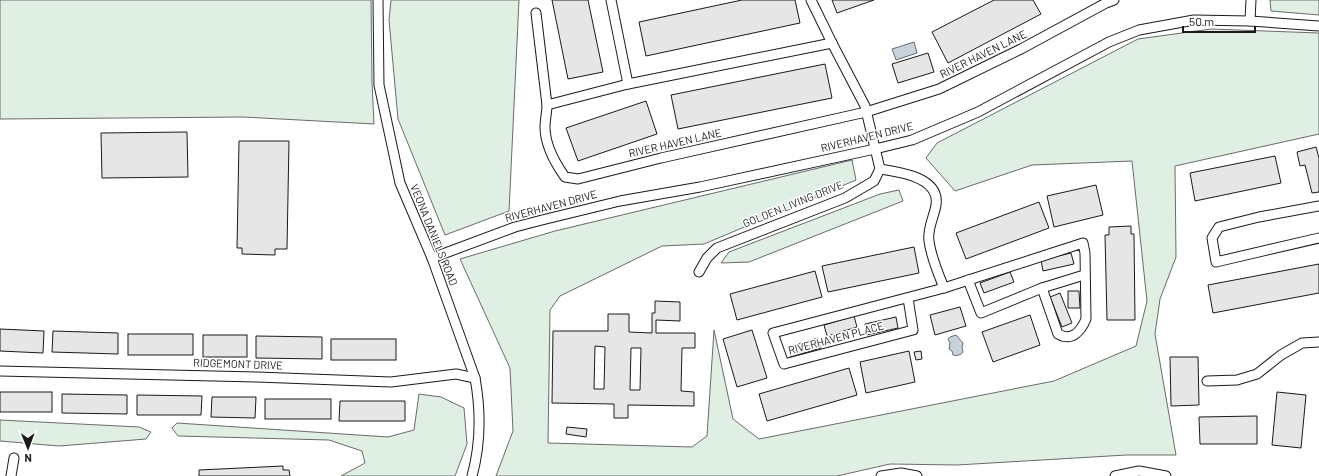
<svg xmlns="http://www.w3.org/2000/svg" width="1319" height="476" viewBox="0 0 1319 476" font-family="Barlow,sans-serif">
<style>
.green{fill:#e0efe3;stroke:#6a6a6a}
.water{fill:#c6d2dc;stroke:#6a6a6a}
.building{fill:#e6e6e6;stroke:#1a1a1a;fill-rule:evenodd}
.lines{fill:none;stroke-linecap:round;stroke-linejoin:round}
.minor-casing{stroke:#1a1a1a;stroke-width:11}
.minor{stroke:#fff;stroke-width:9}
.labels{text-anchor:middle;stroke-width:3;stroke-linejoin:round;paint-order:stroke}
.street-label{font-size:11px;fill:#1a1a1a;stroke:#fff}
</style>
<rect width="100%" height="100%" fill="#fff"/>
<g class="green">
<polygon points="0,0 371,0 372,82 374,124 243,117 0,119"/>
<polygon points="391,0 519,0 509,211 445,235 398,119 389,20"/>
<polygon points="1270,0 1319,0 1319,15 1271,11"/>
<polygon points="1211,29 1319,33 1319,134 1175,166 1176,257 1160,299 1155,334 1176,455 1126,455 957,465 890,464 837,476 496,476 513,431 510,368 460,259 555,231 852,160 856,180 704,244 662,246 560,296 550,310 548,443 692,447 707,436 714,330 733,419 759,439 1054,381 1136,346 1147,301 1132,161 1032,165 955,191 926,158 937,143 1138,39"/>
<polygon points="899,190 903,201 749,262 721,263 729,252 880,194"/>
<polygon points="419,394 441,397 464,408 467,444 455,476 341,476 365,463 362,451 329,440 178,436 172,428 177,423 388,437 414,430"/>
<polygon points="0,420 139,427 151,432 146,439 59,446 0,441"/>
</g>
<g class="water">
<polygon points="914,42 917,53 896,60 892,49"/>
<path d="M956 335 963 343 962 347 963 352C961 355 957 356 953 355L952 351 949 349 950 343 948 339 950 337Z"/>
</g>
<g class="building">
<polygon points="552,0 588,0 603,72 568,79"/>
<polygon points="742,0 795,0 800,23 646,56 639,22"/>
<polygon points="832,0 874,0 837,13"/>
<polygon points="994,0 1033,0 1041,14 948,63 932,32"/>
<polygon points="928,53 934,72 898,83 892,64"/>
<polygon points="825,64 832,98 678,129 671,95"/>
<polygon points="646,101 657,134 578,161 566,128"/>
<polygon points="187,132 188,177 102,178 101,133"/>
<polygon points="239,141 289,141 287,249 275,249 275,255 242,254 242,248 237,248"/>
<polygon points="1316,147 1319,158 1319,192 1312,193 1305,165 1300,166 1297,152"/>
<polygon points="1275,156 1281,183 1195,201 1190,173"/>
<polygon points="1096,185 1103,215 1054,227 1047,196"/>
<polygon points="1039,202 1049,228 966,259 956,233"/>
<polygon points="1131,226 1131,234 1134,234 1135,320 1107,320 1105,235 1109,235 1109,227"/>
<polygon points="914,247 919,273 828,292 822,266"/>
<polygon points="1071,253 1074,264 1043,271 1041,260"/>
<polygon points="1319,264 1319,293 1213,313 1208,285"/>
<polygon points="815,271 822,297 737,320 730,294"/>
<polygon points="1010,272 1014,282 984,293 980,283"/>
<polygon points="1068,291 1079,291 1080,308 1068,308"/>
<polygon points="1060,293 1072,323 1062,327 1050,297"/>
<path d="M655 301 680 302V321L656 320V333H695V348H682L681 391 694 392V406L628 405V418H614V404L552 403 553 331H608V314H629V332L652 333V313H655ZM595 346 605 347 604 389H594ZM631 348H641L640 390H630Z"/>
<polygon points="960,307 966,326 935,335 930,315"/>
<polygon points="1030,315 1040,345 993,362 982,332"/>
<polygon points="854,316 857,327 827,336 824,325"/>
<polygon points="896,317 898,328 867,335 865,324"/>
<polygon points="0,329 44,331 43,353 0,351"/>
<polygon points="752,330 767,378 737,387 723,339"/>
<polygon points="53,331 118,333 118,354 52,352"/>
<rect x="128" y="334" width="65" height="21"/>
<rect x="203" y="335" width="44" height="22"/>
<polygon points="256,336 322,337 322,359 256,358"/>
<polygon points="818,338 821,348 791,357 788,347"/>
<rect x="331" y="339" width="65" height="21"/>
<polygon points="909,351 915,382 866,393 860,362"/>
<polygon points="921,351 922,359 916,360 914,352"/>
<polygon points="1170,357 1198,357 1199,405 1171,406"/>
<polygon points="849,368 857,395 767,421 759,394"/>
<rect x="0" y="392" width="52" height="20"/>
<polygon points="1277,392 1306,395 1301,448 1272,445"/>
<polygon points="62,394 127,395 127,414 62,413"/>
<polygon points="137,395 202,396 201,415 137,415"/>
<polygon points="212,397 256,397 255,418 211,417"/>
<rect x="265" y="399" width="66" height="20"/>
<polygon points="340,401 405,401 405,421 339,421"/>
<polygon points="1257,416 1257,444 1200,444 1199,417"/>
<polygon points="567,427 587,429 586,437 566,434"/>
<polygon points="283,466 283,470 289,470 290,476 199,476 199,470"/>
</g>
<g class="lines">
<defs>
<g id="minor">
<path d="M378 0 379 85 400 183 432 258 475 378C481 411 481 443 472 476"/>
<polyline points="611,0 628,84"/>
<polyline points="536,13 547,105 628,84 832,43 811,0"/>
<polyline points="1250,21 1251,0"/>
<path d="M547 105C547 112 545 120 545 127 545 145 555 163 565 177L578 179 661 158 866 112 939 89 1021 49 1106 3 1114 0"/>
<path d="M880 169C899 172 940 177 936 205 934 217 927 229 929 241 931 257 938 273 944 288"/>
<polyline points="1319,206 1259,217 1219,227 1212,238 1216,262 1319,238"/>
<polyline points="432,258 515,227 542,220 620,201 700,187 875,149 912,140 978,112 1109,42 1139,30 1194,20 1250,21 1319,26"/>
<polyline points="699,272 707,258 717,248 845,198 874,181 880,169 865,106 832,43"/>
<polyline points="968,280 981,313 1042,288 1084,275"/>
<path d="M908 298 913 330 784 364 773 333 944 288 1083 243 1085 253 1086 319C1081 331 1072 342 1058 334L1042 288"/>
<polyline points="0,371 257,377 391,382 456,374 475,378"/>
<polyline points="1207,381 1237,380 1257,374 1281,355 1302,343 1319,342"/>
<polyline points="11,476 14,458"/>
<polyline points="881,476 901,473 917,476"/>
<polyline points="1115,476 1139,471 1166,476"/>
</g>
</defs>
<use href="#minor" class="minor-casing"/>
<use href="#minor" class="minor"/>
</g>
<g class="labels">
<g class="street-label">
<text transform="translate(983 54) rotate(-26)" y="4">RIVER HAVEN LANE</text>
<text transform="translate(867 137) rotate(-14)" y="4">RIVERHAVEN DRIVE</text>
<text transform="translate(675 143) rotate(-13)" y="4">RIVER HAVEN LANE</text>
<text transform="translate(793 204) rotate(-22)" y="4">GOLDEN LIVING DRIVE</text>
<text transform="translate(551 206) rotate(-15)" y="4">RIVERHAVEN DRIVE</text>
<text transform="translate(434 235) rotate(68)" y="4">VEONA DANIELS ROAD</text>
<text transform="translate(836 338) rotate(-15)" y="4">RIVERHAVEN PLACE</text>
<text transform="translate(238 364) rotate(2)" y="4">RIDGEMONT DRIVE</text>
</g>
</g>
<g transform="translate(28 448) rotate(179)" stroke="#ffffff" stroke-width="3" paint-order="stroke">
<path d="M0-3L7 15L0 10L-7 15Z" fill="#1a1a1a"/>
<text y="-6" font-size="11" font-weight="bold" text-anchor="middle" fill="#1a1a1a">N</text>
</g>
<path d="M1183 26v6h72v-6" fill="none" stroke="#1a1a1a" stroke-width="2"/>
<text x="1189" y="26" font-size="12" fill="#1a1a1a" stroke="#ffffff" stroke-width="3" paint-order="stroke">50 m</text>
</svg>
